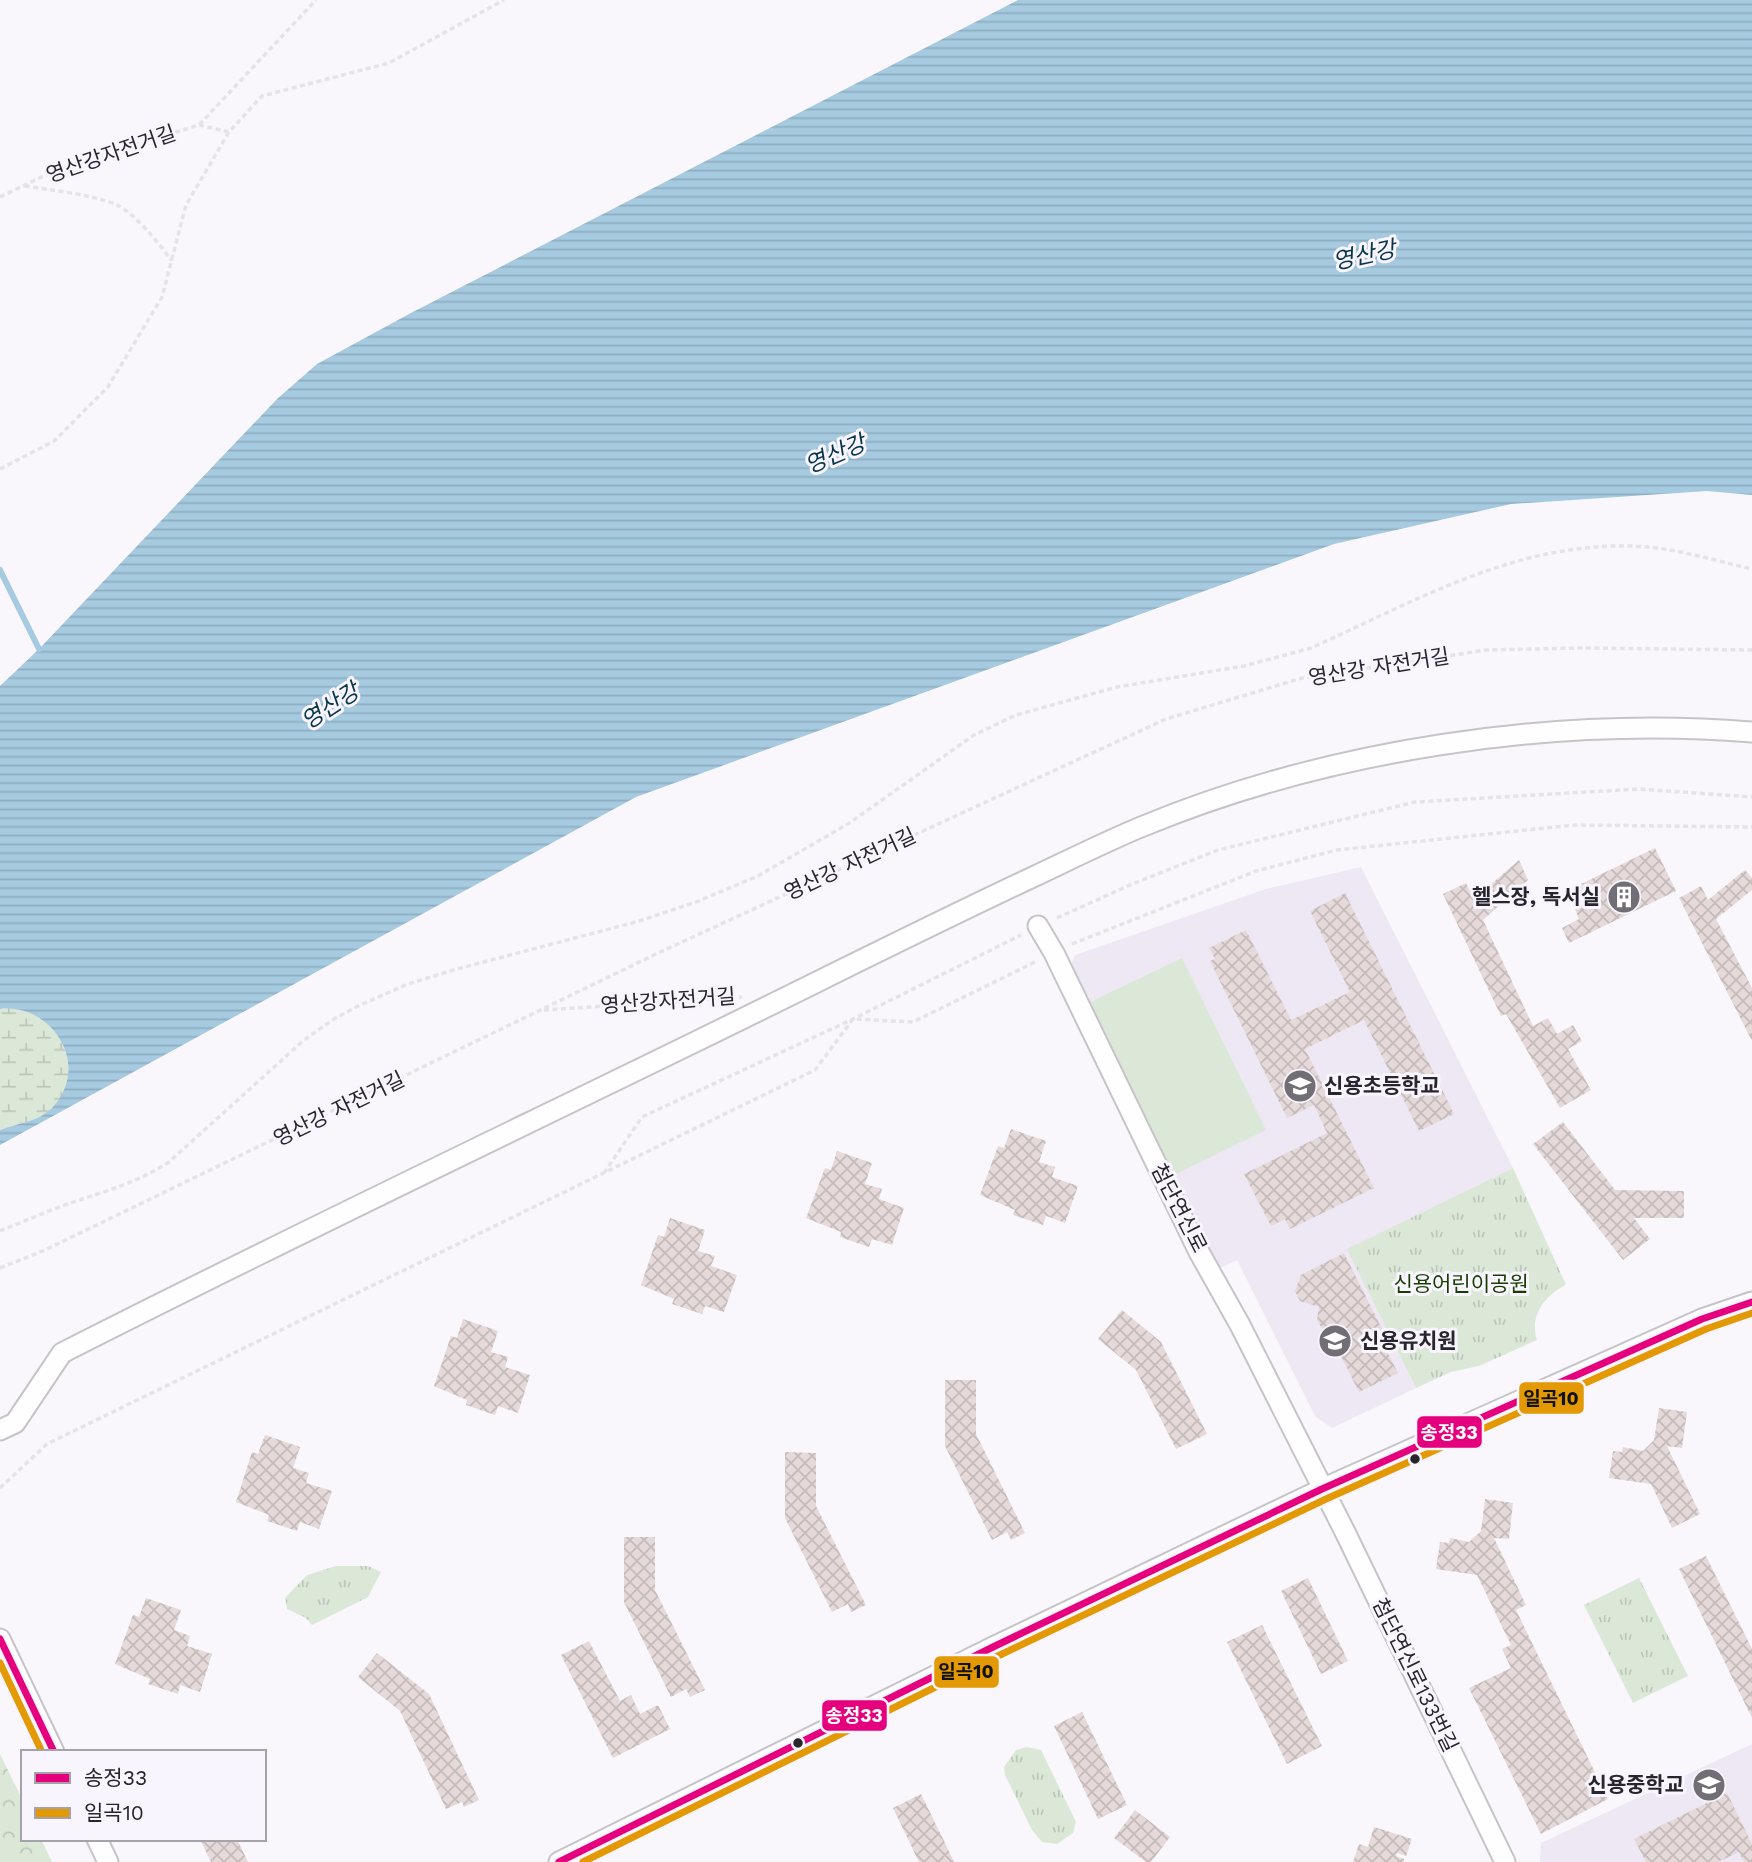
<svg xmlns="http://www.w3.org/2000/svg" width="1752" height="1862" viewBox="0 0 1752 1862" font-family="'Work Sans','Noto Sans KR',sans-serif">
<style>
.built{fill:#ede8f3}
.forest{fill:url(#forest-crowns)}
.wetland{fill:url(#wetland-marsh)}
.park{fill:url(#park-tufts)}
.pitch{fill:#dbe8d8}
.water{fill:url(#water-rules)}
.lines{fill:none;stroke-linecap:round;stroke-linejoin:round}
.stream{stroke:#a6cadf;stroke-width:6}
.building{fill:url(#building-cross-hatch)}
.minor-casing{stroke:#c6c3c9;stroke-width:23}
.path{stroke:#e4e3e5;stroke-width:3.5;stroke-dasharray:5 3.5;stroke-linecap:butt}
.minor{stroke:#fefeff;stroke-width:19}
.bus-1-casing{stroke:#f9f5fe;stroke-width:12}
.bus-2-casing{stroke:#f9f5fe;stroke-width:12}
.bus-1{stroke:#e5007d;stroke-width:7}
.bus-2{stroke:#e29904;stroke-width:7}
.bus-dot{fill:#28252d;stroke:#f9f5fe;stroke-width:2.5}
.labels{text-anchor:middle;stroke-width:6;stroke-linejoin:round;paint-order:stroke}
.street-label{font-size:21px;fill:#28252d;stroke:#f9f5fe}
.poi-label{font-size:21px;font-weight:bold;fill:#28252d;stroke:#f9f5fe;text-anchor:end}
.park-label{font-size:21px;fill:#163e01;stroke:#f9f5fe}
.water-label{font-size:23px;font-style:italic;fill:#07364a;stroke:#f9f5fe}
.line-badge{stroke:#f9f5fe;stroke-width:2.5}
.badge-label{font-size:19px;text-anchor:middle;font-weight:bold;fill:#fff}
.pale-badge-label{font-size:19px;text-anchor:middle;font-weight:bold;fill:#111}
</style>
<defs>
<pattern id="forest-crowns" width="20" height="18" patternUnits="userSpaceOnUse" patternTransform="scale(1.75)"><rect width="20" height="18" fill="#dbe8d8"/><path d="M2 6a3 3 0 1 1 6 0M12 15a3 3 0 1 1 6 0" fill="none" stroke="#bcc7ba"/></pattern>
<pattern id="wetland-marsh" width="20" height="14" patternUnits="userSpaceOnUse" patternTransform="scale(1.75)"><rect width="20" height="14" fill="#dbe8d8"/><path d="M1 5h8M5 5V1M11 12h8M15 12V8" fill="none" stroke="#bcc7ba"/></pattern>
<pattern id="park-tufts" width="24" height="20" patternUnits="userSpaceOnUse" patternTransform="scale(1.75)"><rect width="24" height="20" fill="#dbe8d8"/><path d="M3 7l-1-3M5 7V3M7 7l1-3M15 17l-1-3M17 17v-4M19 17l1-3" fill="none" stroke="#bcc7ba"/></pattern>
<pattern id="water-rules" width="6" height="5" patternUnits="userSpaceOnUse" patternTransform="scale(1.75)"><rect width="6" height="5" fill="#a6cadf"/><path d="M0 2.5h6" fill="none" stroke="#8fadc0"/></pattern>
<pattern id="building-cross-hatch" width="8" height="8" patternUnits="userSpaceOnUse" patternTransform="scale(1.75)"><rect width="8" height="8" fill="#e5dad9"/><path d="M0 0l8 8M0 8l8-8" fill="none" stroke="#c4bbbb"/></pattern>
</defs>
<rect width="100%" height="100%" fill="#f9f7fc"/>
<g class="built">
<polygon points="1361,867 1513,1168 1348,1249 1416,1388 1332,1428 1315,1416 1237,1260 1218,1269 1070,967 1075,955 1266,889"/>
<polygon points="1752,1744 1752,1862 1540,1862 1541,1843"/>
</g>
<polygon class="forest" points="0,1754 23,1801 23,1839 41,1839 52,1862 0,1862"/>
<path class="wetland" d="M11 1008C23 1010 36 1013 46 1022 71 1042 78 1087 51 1110 36 1122 17 1123 0 1130V1009Z"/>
<g class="park">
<path d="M1513 1168 1566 1285C1545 1295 1529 1316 1537 1340L1479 1366 1451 1372 1416 1388 1347 1249Z"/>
<polygon points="336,1566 368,1566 381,1572 368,1597 312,1625 306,1618 287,1609 285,1598 307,1575"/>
<polygon points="1639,1578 1688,1676 1633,1703 1584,1605"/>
<polygon points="1027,1747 1041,1750 1076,1822 1073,1833 1057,1844 1042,1842 1032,1830 1005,1775 1004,1767 1016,1750"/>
</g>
<polygon class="pitch" points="1182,958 1266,1130 1172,1176 1088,1003"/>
<path class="water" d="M1018 0H1752V495L1707 491 1511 504 1334 544 636 797 0 1145V1130C18 1123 39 1122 53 1107 91 1066 53 1003 0 1009V686L39 649 277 399 317 364 409 314Z"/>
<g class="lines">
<polyline class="stream" points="0,570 39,649"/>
</g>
<g class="building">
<polygon points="1655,848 1676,891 1569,943 1562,928 1579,919 1575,909 1587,903 1579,885"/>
<polygon points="1519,860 1528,880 1483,920 1533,1026 1548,1018 1557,1034 1573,1025 1582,1041 1568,1049 1591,1090 1560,1108 1506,1014 1501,1016 1443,894 1466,883 1474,899"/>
<polygon points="1745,870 1752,878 1752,890 1716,919 1752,988 1752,1041 1679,898 1701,886 1708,900"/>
<polygon points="1345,893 1454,1114 1419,1131 1364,1020 1305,1049 1374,1188 1290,1229 1285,1219 1271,1226 1244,1174 1327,1133 1314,1105 1287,1118 1210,961 1215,959 1209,948 1246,930 1291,1020 1350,992 1310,911"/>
<polygon points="1563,1122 1615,1190 1684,1191 1684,1218 1634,1218 1650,1239 1623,1260 1533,1144"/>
<polygon points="1011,1129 1046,1141 1039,1162 1055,1167 1052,1177 1078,1186 1065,1223 1046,1216 1043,1225 1013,1215 1015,1210 980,1195 998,1146 1004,1148"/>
<polygon points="837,1151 872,1163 865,1184 882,1189 879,1199 904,1208 892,1245 872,1239 869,1247 840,1237 841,1232 806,1218 825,1168 831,1170"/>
<polygon points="670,1218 705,1230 698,1251 715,1256 711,1266 737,1275 724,1312 705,1306 702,1314 672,1304 674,1299 641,1285 658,1235 664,1237"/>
<polygon points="1344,1253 1386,1337 1381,1340 1398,1373 1359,1392 1329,1332 1323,1330 1317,1320 1319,1307 1300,1301 1295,1291 1301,1275"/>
<polygon points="1122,1310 1161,1342 1207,1434 1176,1449 1136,1370 1098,1339"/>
<polygon points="463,1319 498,1331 491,1352 508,1357 505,1367 530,1375 518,1413 498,1406 495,1415 466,1405 467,1400 434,1386 451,1336 457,1338"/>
<polygon points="945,1380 976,1380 976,1434 1025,1533 1011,1540 1007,1532 992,1540 945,1446"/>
<polygon points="1659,1408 1687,1412 1682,1448 1667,1446 1700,1514 1672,1528 1651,1484 1609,1478 1613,1451 1622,1452 1623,1447 1643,1451 1654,1440"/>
<polygon points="265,1435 300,1447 293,1468 309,1473 306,1483 332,1491 319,1529 300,1522 297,1531 267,1521 269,1515 236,1502 252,1452 258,1454"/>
<polygon points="785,1452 816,1453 816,1506 866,1605 851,1612 848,1604 832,1612 785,1518"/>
<polygon points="1485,1499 1513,1503 1509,1539 1494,1538 1526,1605 1516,1610 1608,1799 1541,1834 1469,1688 1511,1668 1502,1649 1511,1645 1477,1575 1436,1569 1440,1542 1449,1543 1450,1538 1469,1542 1481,1531"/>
<polygon points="624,1537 655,1537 655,1590 705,1690 690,1697 686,1689 671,1697 624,1602"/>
<polygon points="1706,1556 1752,1649 1752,1718 1679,1569"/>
<polygon points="1308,1578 1348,1661 1321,1674 1281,1591"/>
<polygon points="146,1598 181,1610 174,1630 190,1636 187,1646 212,1654 200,1692 180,1685 178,1694 148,1684 150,1679 115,1664 133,1615 139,1617"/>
<polygon points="1262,1625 1322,1746 1287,1764 1227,1642"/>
<polygon points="589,1641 620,1701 631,1695 640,1714 658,1705 670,1729 613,1758 561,1655"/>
<polygon points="377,1653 429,1694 479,1800 464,1807 462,1802 446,1809 400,1711 358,1677"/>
<polygon points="1082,1712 1127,1805 1098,1819 1054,1726"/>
<polygon points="1727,1793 1752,1844 1752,1862 1744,1862 1739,1852 1718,1862 1646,1862 1634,1839"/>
<polygon points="921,1794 946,1845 954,1862 919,1862 893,1808"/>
<polygon points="1135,1810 1170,1837 1151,1862 1146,1862 1114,1838"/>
<polygon points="1374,1827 1412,1839 1406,1856 1397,1853 1396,1856 1404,1859 1404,1862 1353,1862 1359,1844 1368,1847"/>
<polygon points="200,1839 237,1839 248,1862 211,1862"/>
</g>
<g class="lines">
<defs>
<g id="minor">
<polyline points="1038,926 1054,953 1199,1252 1240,1325 1345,1532 1505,1862"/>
<path d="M0 1430 15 1423 62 1353C272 1246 484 1145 695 1042 808 987 920 930 1033 877 1069 860 1105 842 1141 827 1327 750 1552 716 1752 732"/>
<polyline points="0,1639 54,1752"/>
<polyline points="97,1839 108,1862"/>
<polyline points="559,1862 993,1647 1322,1489 1702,1319 1752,1302"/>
</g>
</defs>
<use href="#minor" class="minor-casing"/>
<g class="path">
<polyline points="199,125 229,132"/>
<path d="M25 186C49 190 96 195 117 205 137 215 158 243 172 261"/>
<polyline points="0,197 58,169 199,125 316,0"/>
<polyline points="0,469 54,441 108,387 162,297 186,205 229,132 262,96 389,63 504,0"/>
<polyline points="1057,918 1130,885 1218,850 1415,802 1639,789 1752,797"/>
<polyline points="1072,944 1256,871 1337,850 1574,825 1752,827"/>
<polyline points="544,1010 742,997"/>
<polyline points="604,1173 642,1117 853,1019 1021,935"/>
<path d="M0 1231C20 1223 41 1214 62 1206 98 1193 136 1184 169 1162L304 1040 334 1019 360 1005 408 984 457 969 636 922 696 902 758 876 848 824 974 735 1016 715 1117 687 1244 666 1311 648C1416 601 1513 543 1632 546 1672 547 1713 560 1752 569"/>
<polyline points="0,1268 45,1250 656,954 1166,719 1302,678 1486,650 1583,648 1752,650"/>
<polyline points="0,1488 47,1444 815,1070 853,1019 913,1022 1037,961"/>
</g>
<use href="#minor" class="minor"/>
<defs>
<g id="bus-1">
<polyline points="0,1639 54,1752"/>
<polyline points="559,1862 993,1647 1322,1489 1702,1319 1752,1302"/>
</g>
<g id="bus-2">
<polyline points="0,1663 42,1752"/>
<polyline points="583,1862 998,1656 1326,1499 1706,1329 1752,1313"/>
</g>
</defs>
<use href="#bus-1" class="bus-1-casing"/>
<use href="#bus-2" class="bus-2-casing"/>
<use href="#bus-1" class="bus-1"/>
<use href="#bus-2" class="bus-2"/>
</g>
<defs>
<symbol id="building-disc" viewBox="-11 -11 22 22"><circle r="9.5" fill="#716e75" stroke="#f9f5fe"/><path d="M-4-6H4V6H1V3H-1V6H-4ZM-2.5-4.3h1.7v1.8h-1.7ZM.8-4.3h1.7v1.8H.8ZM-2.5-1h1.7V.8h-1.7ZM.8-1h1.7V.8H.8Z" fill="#fff"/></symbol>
<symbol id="school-disc" viewBox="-11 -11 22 22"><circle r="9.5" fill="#716e75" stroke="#f9f5fe"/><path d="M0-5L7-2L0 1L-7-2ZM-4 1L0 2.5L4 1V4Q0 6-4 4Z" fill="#fff"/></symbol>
</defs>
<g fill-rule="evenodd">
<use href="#building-disc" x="1605" y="878" width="38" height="38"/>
<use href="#school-disc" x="1281" y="1067" width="38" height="38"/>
<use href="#school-disc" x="1316" y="1322" width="38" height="38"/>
<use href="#school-disc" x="1690" y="1766" width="38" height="38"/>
</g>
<g class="bus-dot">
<circle cx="1415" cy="1459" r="6"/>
<circle cx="798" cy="1743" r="6"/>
</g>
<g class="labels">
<g class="street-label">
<text transform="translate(111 154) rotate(-19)" y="7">영산강자전거길</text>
<text transform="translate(1379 667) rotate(-9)" y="7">영산강 자전거길</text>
<text transform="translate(850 864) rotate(-25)" y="7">영산강 자전거길</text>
<text transform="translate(668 1001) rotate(-4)" y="7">영산강자전거길</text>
<text transform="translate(339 1109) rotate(-26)" y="7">영산강 자전거길</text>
<text transform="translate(1179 1208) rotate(63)" y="7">첨단연신로</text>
<text transform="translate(1415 1675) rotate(64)" y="7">첨단연신로133번길</text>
</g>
<g class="poi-label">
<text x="1600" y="904">헬스장, 독서실</text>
<text x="1324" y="1093" text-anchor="start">신용초등학교</text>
<text x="1360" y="1348" text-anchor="start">신용유치원</text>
<text x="1684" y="1792">신용중학교</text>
</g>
<g class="park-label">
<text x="1461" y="1291">신용어린이공원</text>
</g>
<g class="water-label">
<text transform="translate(1364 255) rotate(-12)" y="8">영산강</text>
<text transform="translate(835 454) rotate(-23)" y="8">영산강</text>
<text transform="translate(330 706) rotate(-33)" y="8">영산강</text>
</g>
</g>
<g class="line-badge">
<rect x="1518" y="1381" width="67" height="34" rx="7" fill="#e29904"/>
<rect x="1416" y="1415" width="67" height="34" rx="7" fill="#e5007d"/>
<rect x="933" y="1655" width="67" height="34" rx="7" fill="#e29904"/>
<rect x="821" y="1699" width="67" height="33" rx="7" fill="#e5007d"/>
</g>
<g class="badge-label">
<text x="1449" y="1439">송정33</text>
<text x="854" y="1722">송정33</text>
</g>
<g class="pale-badge-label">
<text x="1551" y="1405">일곡10</text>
<text x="966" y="1678">일곡10</text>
</g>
<rect x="21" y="1750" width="245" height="91" fill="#f9f5fe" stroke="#a5a2aa" stroke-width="2"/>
<rect x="35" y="1773" width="35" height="10" fill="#e5007d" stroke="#a5a2aa" stroke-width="2"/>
<text x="84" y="1785" font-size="21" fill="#28252d">송정33</text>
<rect x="35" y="1808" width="35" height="10" fill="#e29904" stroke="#a5a2aa" stroke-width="2"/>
<text x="84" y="1820" font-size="21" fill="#28252d">일곡10</text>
</svg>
